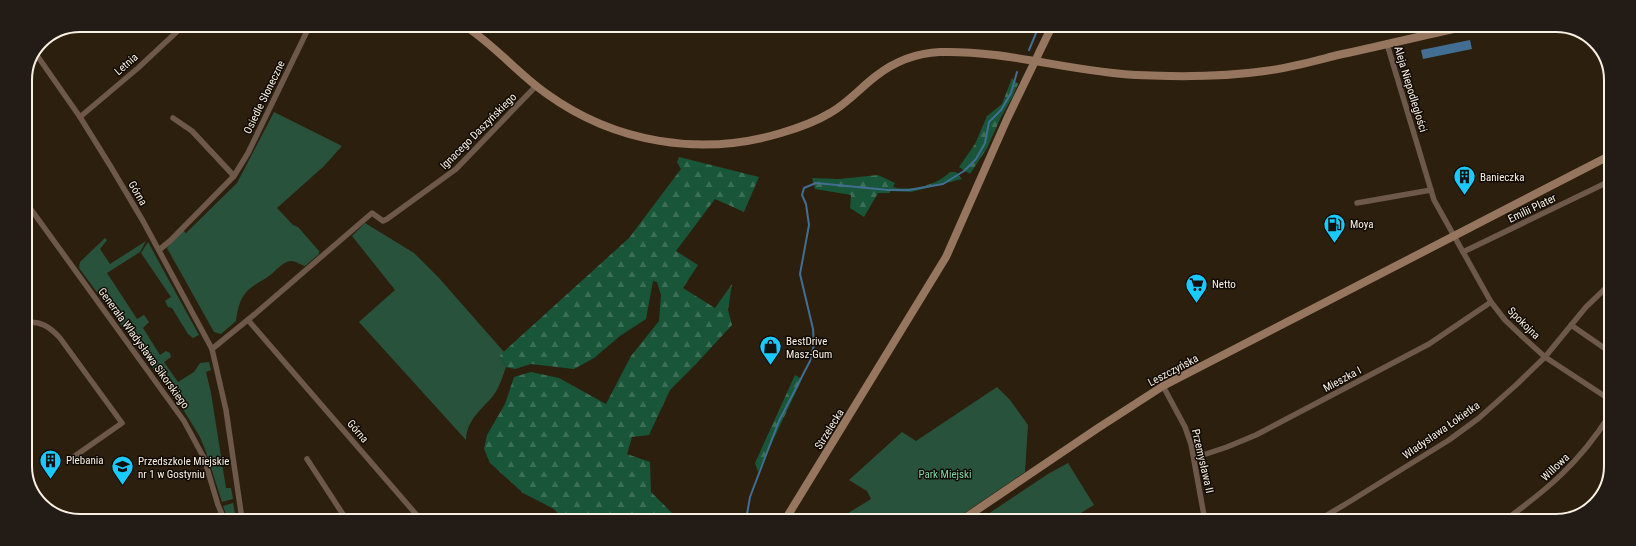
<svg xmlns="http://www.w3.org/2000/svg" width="1636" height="546" viewBox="0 0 1636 546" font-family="'Roboto Condensed',sans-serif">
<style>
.green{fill:#29523d}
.forest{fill:url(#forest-firs)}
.water{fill:#426e94}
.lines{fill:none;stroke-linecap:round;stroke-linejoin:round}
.stream{stroke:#426e94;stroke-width:2}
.street{stroke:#6d584a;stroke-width:5.5}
.secondary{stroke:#977660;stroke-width:8}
.labels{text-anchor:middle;stroke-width:3;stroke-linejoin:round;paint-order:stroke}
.street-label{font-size:11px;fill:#f9f0e4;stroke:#100a04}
.poi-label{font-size:11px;fill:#f9f0e4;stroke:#100a04;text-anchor:start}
.park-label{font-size:11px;fill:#7ed5a8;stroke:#100a04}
.rim{fill:none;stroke:#f9f0e4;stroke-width:2}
</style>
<defs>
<pattern id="forest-firs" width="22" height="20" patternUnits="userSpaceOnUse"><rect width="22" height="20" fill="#185539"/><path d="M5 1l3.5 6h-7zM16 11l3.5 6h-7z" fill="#3a6e56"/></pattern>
</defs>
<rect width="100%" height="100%" fill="#2c1f0d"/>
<g class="green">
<path d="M274 112 342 146 323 167 277 208 293 225 298 227 319 251V254L305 266C300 265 297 261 291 261 283 261 276 271 269 276 261 282 250 286 244 295 239 302 237 312 236 321L221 334 214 332 167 248 183 230 186 233 237 183Z"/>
<path d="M365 223 414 253 439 278 504 352 499 356 506 367C503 375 500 386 495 393 484 409 467 417 466 440L359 322 395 290 352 236Z"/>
<polygon points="105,238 107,240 100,249 110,264 146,241 140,252 107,273 137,319 144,315 149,322 143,328 160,355 166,351 170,353 171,357 164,362 178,382 194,372 200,363 209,362 211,370 206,372 211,393 226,488 231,488 233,499 222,502 206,452 200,437 181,406 79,268 80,262"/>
<polygon points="148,242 199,335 193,338 188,334 172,308 168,307 165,301 171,297 141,253"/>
<polygon points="997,387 1010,400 1028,425 1025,472 954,520 837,520 871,499 867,491 849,480 902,432 916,441"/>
<polygon points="1068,463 1094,505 1069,520 979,520 1048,474"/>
<polygon points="233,503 236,519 228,519 223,506"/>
</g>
<g class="forest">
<polygon points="1012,78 1018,84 1013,96 1001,117 987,148 970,174 959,167 975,144 987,116 1002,104"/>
<polygon points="679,157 759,177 744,212 715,199 676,251 698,265 683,288 715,308 732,284 728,310 732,325 696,364 670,390 649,435 632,437 627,454 650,462 651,492 679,520 564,520 554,509 523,493 490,463 484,449 487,435 505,404 514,377 531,372 559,378 606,404 631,356 659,321 661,295 657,282 653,281 646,319 620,336 594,358 574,369 531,364 515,369 506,367 499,356 629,238 681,169 677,162"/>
<path d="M950 172H956L962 179 911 192 891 191 889 193H878L864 217 850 208 851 195 815 189 812 178 839 179 878 175 895 183 893 187C910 192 938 185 950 172Z"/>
<polygon points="795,375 802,379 758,472 755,463"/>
</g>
<polygon class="water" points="1470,40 1472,49 1423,59 1421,50"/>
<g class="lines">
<g class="stream">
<polyline points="1029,50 1039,26"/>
<polyline points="746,520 750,497 779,421 810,361 814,345 813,329 800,274 809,225 806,204 802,195 804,188 816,183 888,190 909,190 943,184 964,171 976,159 985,143 989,122 1001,110 1011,93 1017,72"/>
</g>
<g class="street">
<polyline points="1387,44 1434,200 1491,302 1505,320 1524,338 1545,357 1609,399"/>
<polyline points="36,54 80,117 111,167 143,221 212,349 226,410 242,519"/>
<polyline points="80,117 138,68 184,25"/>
<polyline points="234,176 248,153 310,25"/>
<polyline points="25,201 184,421 204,458 218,505 224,519"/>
<polyline points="1357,203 1431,190"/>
<polyline points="159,250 170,241 234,176 192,131 173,118"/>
<polyline points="1463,252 1610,181"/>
<polyline points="248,320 421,520"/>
<path d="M25 323C40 320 50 327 60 338L122 423 72 458"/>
<polyline points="1571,325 1610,352"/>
<polyline points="212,349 255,314 372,213 383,221 387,219 456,169 536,86"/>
<polyline points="1163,386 1185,427 1191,444 1205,521"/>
<polyline points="1194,458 1227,447 1256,435 1429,344 1491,302"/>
<polyline points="307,459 346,519"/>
<polyline points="1317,521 1349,502 1449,440 1479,418 1516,385 1545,357 1586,307 1610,284"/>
<path d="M1504 521C1548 489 1579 463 1609 416"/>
</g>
<g class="secondary">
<path d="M465 26C496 46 518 74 547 94 615 143 701 157 781 133 798 128 815 122 830 113 848 103 860 88 876 76 894 62 917 53 940 52 1006 50 1071 72 1136 75 1179 77 1223 77 1265 71 1289 68 1314 61 1338 55 1380 46 1421 36 1463 27"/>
<polyline points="785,520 946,257 1007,119 1052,26"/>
<polyline points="962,520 1098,428 1163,386 1611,155"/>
</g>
</g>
<defs>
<symbol id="building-pin" viewBox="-11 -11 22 30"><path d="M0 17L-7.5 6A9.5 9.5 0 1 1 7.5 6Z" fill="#1bcafc" stroke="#100a04"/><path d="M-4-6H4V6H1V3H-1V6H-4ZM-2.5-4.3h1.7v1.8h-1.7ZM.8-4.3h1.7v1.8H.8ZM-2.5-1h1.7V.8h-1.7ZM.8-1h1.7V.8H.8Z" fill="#111"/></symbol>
<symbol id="fuel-pin" viewBox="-11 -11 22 30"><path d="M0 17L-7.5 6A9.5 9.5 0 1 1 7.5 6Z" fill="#1bcafc" stroke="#100a04"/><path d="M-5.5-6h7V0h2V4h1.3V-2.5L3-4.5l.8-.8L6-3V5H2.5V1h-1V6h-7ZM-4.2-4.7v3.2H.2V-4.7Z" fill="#111"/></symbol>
<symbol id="supermarket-pin" viewBox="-11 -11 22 30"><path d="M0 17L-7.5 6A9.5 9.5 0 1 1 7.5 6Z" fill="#1bcafc" stroke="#100a04"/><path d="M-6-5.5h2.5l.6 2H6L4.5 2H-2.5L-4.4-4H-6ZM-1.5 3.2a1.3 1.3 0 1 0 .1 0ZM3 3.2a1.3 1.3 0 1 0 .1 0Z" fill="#111"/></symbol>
<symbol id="shop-pin" viewBox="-11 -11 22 30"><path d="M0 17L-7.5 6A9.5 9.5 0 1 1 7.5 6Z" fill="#1bcafc" stroke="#100a04"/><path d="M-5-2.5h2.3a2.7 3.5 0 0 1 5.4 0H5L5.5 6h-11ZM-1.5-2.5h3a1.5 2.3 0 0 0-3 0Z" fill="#111"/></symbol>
<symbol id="school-pin" viewBox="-11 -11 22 30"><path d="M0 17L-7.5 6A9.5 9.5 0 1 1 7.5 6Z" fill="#1bcafc" stroke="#100a04"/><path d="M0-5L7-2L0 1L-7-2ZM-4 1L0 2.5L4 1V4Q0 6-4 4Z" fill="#111"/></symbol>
</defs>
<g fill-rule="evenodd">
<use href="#building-pin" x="1452" y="164" width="25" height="34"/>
<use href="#fuel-pin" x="1322" y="212" width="25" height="34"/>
<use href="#supermarket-pin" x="1184" y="272" width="25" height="34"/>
<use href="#shop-pin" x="758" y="334" width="25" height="34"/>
<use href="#building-pin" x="38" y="448" width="25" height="34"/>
<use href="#school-pin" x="110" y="454" width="25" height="34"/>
</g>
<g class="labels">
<g class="street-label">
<text transform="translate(126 64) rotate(-41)" y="4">Letnia</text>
<text transform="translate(1411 89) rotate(73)" y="4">Aleja Niepodległości</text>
<text transform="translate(264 97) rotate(-64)" y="4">Osiedle Słoneczne</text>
<text transform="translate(478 131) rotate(-45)" y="4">Ignacego Daszyńskiego</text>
<text transform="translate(138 193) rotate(60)" y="4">Górna</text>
<text transform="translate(1532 208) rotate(-26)" y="4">Emilii Plater</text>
<text transform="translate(1524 323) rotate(45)" y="4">Spokojna</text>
<text transform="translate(144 348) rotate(54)" y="4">Generała Władysława Sikorskiego</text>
<text transform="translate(1173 370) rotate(-28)" y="4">Leszczyńska</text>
<text transform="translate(1342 379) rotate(-28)" y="4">Mieszka I</text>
<text transform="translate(829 429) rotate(-58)" y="4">Strzelecka</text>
<text transform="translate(1441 430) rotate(-35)" y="4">Władysława Łokietka</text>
<text transform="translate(358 431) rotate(49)" y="4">Górna</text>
<text transform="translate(1203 461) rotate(77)" y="4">Przemysława II</text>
<text transform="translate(1555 467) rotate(-44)" y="4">Willowa</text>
</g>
<g class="poi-label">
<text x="1480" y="181">Banieczka</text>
<text x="1350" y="228">Moya</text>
<text x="1212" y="288">Netto</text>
<text x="786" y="345">BestDrive<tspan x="786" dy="13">Masz-Gum</tspan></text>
<text x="66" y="464">Plebania</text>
<text x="138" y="465">Przedszkole Miejskie<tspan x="138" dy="13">nr 1 w Gostyniu</tspan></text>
</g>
<g class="park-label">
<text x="945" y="478">Park Miejski</text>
</g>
</g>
<path d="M0 0H1636V546H0ZM80 32H1556A48 48 0 0 1 1604 80V466A48 48 0 0 1 1556 514H80A48 48 0 0 1 32 466V80A48 48 0 0 1 80 32Z" fill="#231c16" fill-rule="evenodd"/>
<path class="rim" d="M80 32H1556A48 48 0 0 1 1604 80V466A48 48 0 0 1 1556 514H80A48 48 0 0 1 32 466V80A48 48 0 0 1 80 32Z"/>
</svg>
